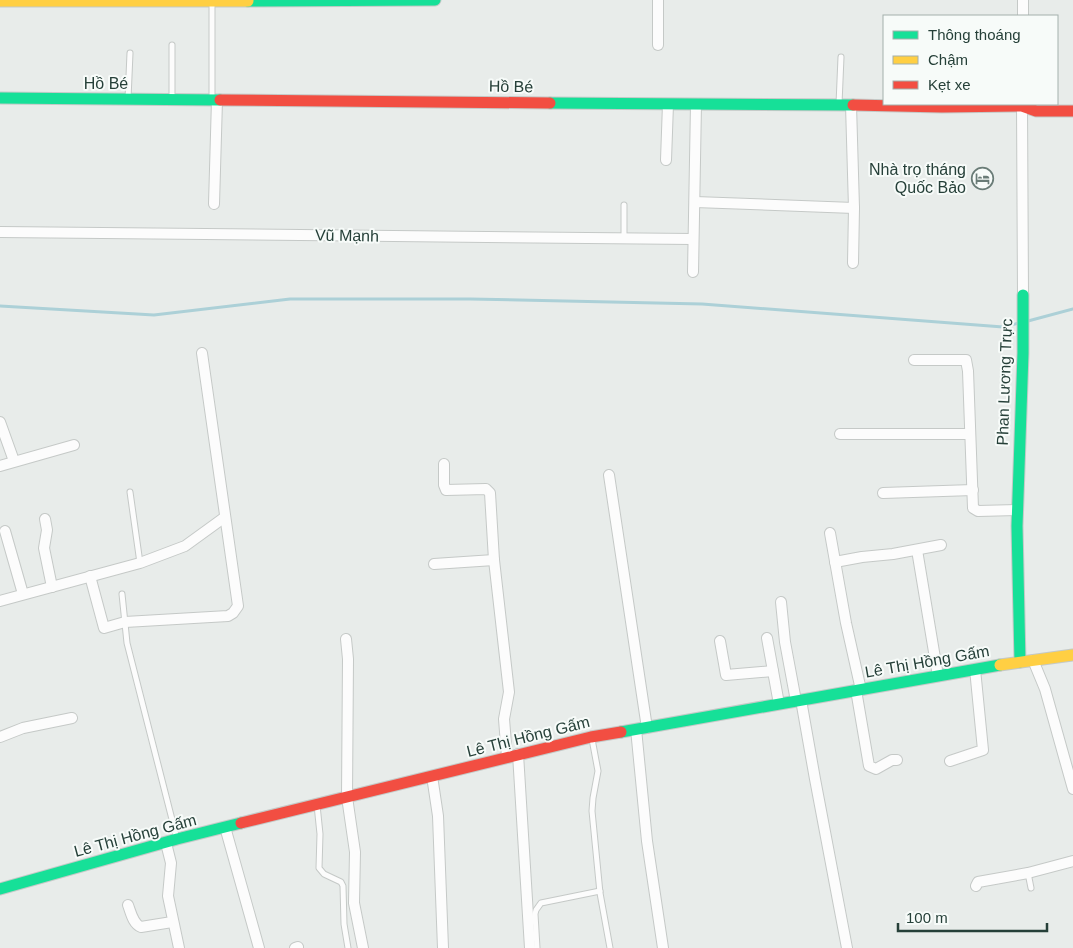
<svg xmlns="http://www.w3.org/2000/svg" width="1073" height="948" viewBox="0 0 1073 948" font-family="Helvetica,sans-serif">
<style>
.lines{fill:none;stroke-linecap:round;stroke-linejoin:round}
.stream{stroke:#acd0d7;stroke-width:3}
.lane-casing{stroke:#c5c9c7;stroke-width:7}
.street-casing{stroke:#c5c9c7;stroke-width:12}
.fast-casing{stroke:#c4c9c7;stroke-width:13}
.slow-casing{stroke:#c4c9c7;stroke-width:13}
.jam-casing{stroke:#c4c9c7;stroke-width:13}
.lane{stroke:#fcfcfc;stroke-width:5}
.street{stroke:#fcfcfc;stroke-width:10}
.fast{stroke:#16e098;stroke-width:11}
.slow{stroke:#ffcf43;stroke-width:11}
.jam{stroke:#f24e42;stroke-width:11}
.labels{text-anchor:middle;stroke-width:4;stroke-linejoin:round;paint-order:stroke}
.street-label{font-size:16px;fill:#264039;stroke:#f7fbf9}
.poi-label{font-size:16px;fill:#264039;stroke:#f7fbf9;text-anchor:end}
</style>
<rect width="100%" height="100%" fill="#e8ecea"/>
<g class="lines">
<g class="stream">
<polyline points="0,306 154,315 290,299 470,299 702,304 1003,327 1019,323"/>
<polyline points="1028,321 1073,309"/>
</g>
<defs>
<g id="lane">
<polyline points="172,45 172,99"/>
<polyline points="128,99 130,53"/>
<polyline points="212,99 212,3"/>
<polyline points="839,104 841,57"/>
<polyline points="624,238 624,205"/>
<polyline points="130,492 140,563"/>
<polyline points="122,594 127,643 177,839"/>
<polyline points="592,739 598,771 593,798 592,811 600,893 610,948"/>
<polyline points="317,805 320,834 319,868 324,874 341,882 343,886 344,924 348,948"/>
<polyline points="1028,873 1031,888"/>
<polyline points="537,948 535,914 536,910 541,903 600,891"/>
</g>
<g id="street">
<polyline points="658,0 658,45"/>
<polyline points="1023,0 1023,16"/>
<polyline points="1022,104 1023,295"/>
<polyline points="851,105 854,208 853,263"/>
<polyline points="666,160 668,104"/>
<polyline points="695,202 854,208"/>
<polyline points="214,204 217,100"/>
<polyline points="0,232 693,239"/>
<polyline points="693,272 696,104"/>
<polyline points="914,360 966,360 968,371 973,508 978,511 1017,510"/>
<polyline points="0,422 14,461"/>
<polyline points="840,434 970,434"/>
<polyline points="444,464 444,485 446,490 486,489 490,493 494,560 509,692 504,719 507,757"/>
<polyline points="0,466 74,445"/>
<polyline points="609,475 647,728"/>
<polyline points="883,493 973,490"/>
<polyline points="45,519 47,530 44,548 52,587"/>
<polyline points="5,531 23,594"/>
<polyline points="830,533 846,623 861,690"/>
<polyline points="917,550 938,676"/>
<polyline points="835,562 862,557 893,554 941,545"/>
<polyline points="434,564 494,560"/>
<polyline points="90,576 104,628 125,622 228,616 233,613 238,606 202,353"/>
<polyline points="0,601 140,563 185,546 225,517"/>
<polyline points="781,602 785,642 796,701"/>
<polyline points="767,638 779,704"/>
<polyline points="346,639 348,659 347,797 355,852 354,903 363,948"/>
<polyline points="720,641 726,675 773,671"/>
<polyline points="1033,660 1045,689 1073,789"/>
<polyline points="856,690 869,766 876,769 892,760 897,760"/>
<polyline points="801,700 815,779 847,948"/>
<polyline points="636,729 647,841 663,948"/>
<polyline points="0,737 23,728 72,718"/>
<polyline points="518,754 530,948"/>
<polyline points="950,761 983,750 975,669"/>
<polyline points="432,776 438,816 443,948"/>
<polyline points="225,827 259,948"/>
<polyline points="166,843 171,863 168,896 179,948"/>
<polyline points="976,886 978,882 1028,873 1073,861"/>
<path d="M128 905C131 913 133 924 141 927L172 922"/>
<polyline points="295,948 298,947"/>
</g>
<g id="fast">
<polyline points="248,1 435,0"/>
<polyline points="0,98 220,100"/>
<polyline points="550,103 853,105"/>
<polyline points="1020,662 1017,526 1023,353 1023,295"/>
<polyline points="621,732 1000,665"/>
<polyline points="0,889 177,839 241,823"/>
</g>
<g id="slow">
<polyline points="0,1 248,1"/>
<polyline points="1000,665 1073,655"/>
</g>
<g id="jam">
<polyline points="220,100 550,103"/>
<polyline points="853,105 942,107 1022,106 1036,111 1073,111"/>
<polyline points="241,823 591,737 621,732"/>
</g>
</defs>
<use href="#lane" class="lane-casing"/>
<use href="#street" class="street-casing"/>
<use href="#fast" class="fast-casing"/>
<use href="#slow" class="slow-casing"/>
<use href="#jam" class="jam-casing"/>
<use href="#lane" class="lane"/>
<use href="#street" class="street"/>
<use href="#fast" class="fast"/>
<use href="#slow" class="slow"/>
<use href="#jam" class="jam"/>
</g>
<defs>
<symbol id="hotel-ring" viewBox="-11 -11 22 22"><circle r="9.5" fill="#f7fbf9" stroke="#6a7c77" stroke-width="1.5"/><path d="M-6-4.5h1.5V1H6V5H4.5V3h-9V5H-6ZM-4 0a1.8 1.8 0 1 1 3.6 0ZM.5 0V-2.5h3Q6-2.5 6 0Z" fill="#6a7c77"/></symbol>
</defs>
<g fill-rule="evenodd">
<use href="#hotel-ring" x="970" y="166" width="25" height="25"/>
</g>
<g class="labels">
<g class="street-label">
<text x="106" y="89">Hồ Bé</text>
<text transform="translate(511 86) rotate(1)" y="6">Hồ Bé</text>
<text transform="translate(347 235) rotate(1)" y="6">Vũ Mạnh</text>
<text transform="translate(1004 382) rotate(-88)" y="6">Phan Lương Trực</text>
<text transform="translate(927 661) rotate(-10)" y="6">Lê Thị Hồng Gấm</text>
<text transform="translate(528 736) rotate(-14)" y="6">Lê Thị Hồng Gấm</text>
<text transform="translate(135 835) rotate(-15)" y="6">Lê Thị Hồng Gấm</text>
</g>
<g class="poi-label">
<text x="966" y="175">Nhà trọ tháng<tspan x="966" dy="18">Quốc Bảo</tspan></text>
</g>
</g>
<rect x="883" y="15" width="175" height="90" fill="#f7fbf9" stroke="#a3b0ac"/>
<rect x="893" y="31" width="25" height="8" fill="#16e098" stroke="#a3b0ac"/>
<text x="928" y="40" font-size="15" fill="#264039">Thông thoáng</text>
<rect x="893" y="56" width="25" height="8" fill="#ffcf43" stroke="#a3b0ac"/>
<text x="928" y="65" font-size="15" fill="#264039">Chậm</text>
<rect x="893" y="81" width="25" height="8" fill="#f24e42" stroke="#a3b0ac"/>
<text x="928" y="90" font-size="15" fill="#264039">Kẹt xe</text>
<path d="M898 923v8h149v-8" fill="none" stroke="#264039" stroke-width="2.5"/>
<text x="906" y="923" font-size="15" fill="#264039" stroke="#f7fbf9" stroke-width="4" paint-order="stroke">100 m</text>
</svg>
